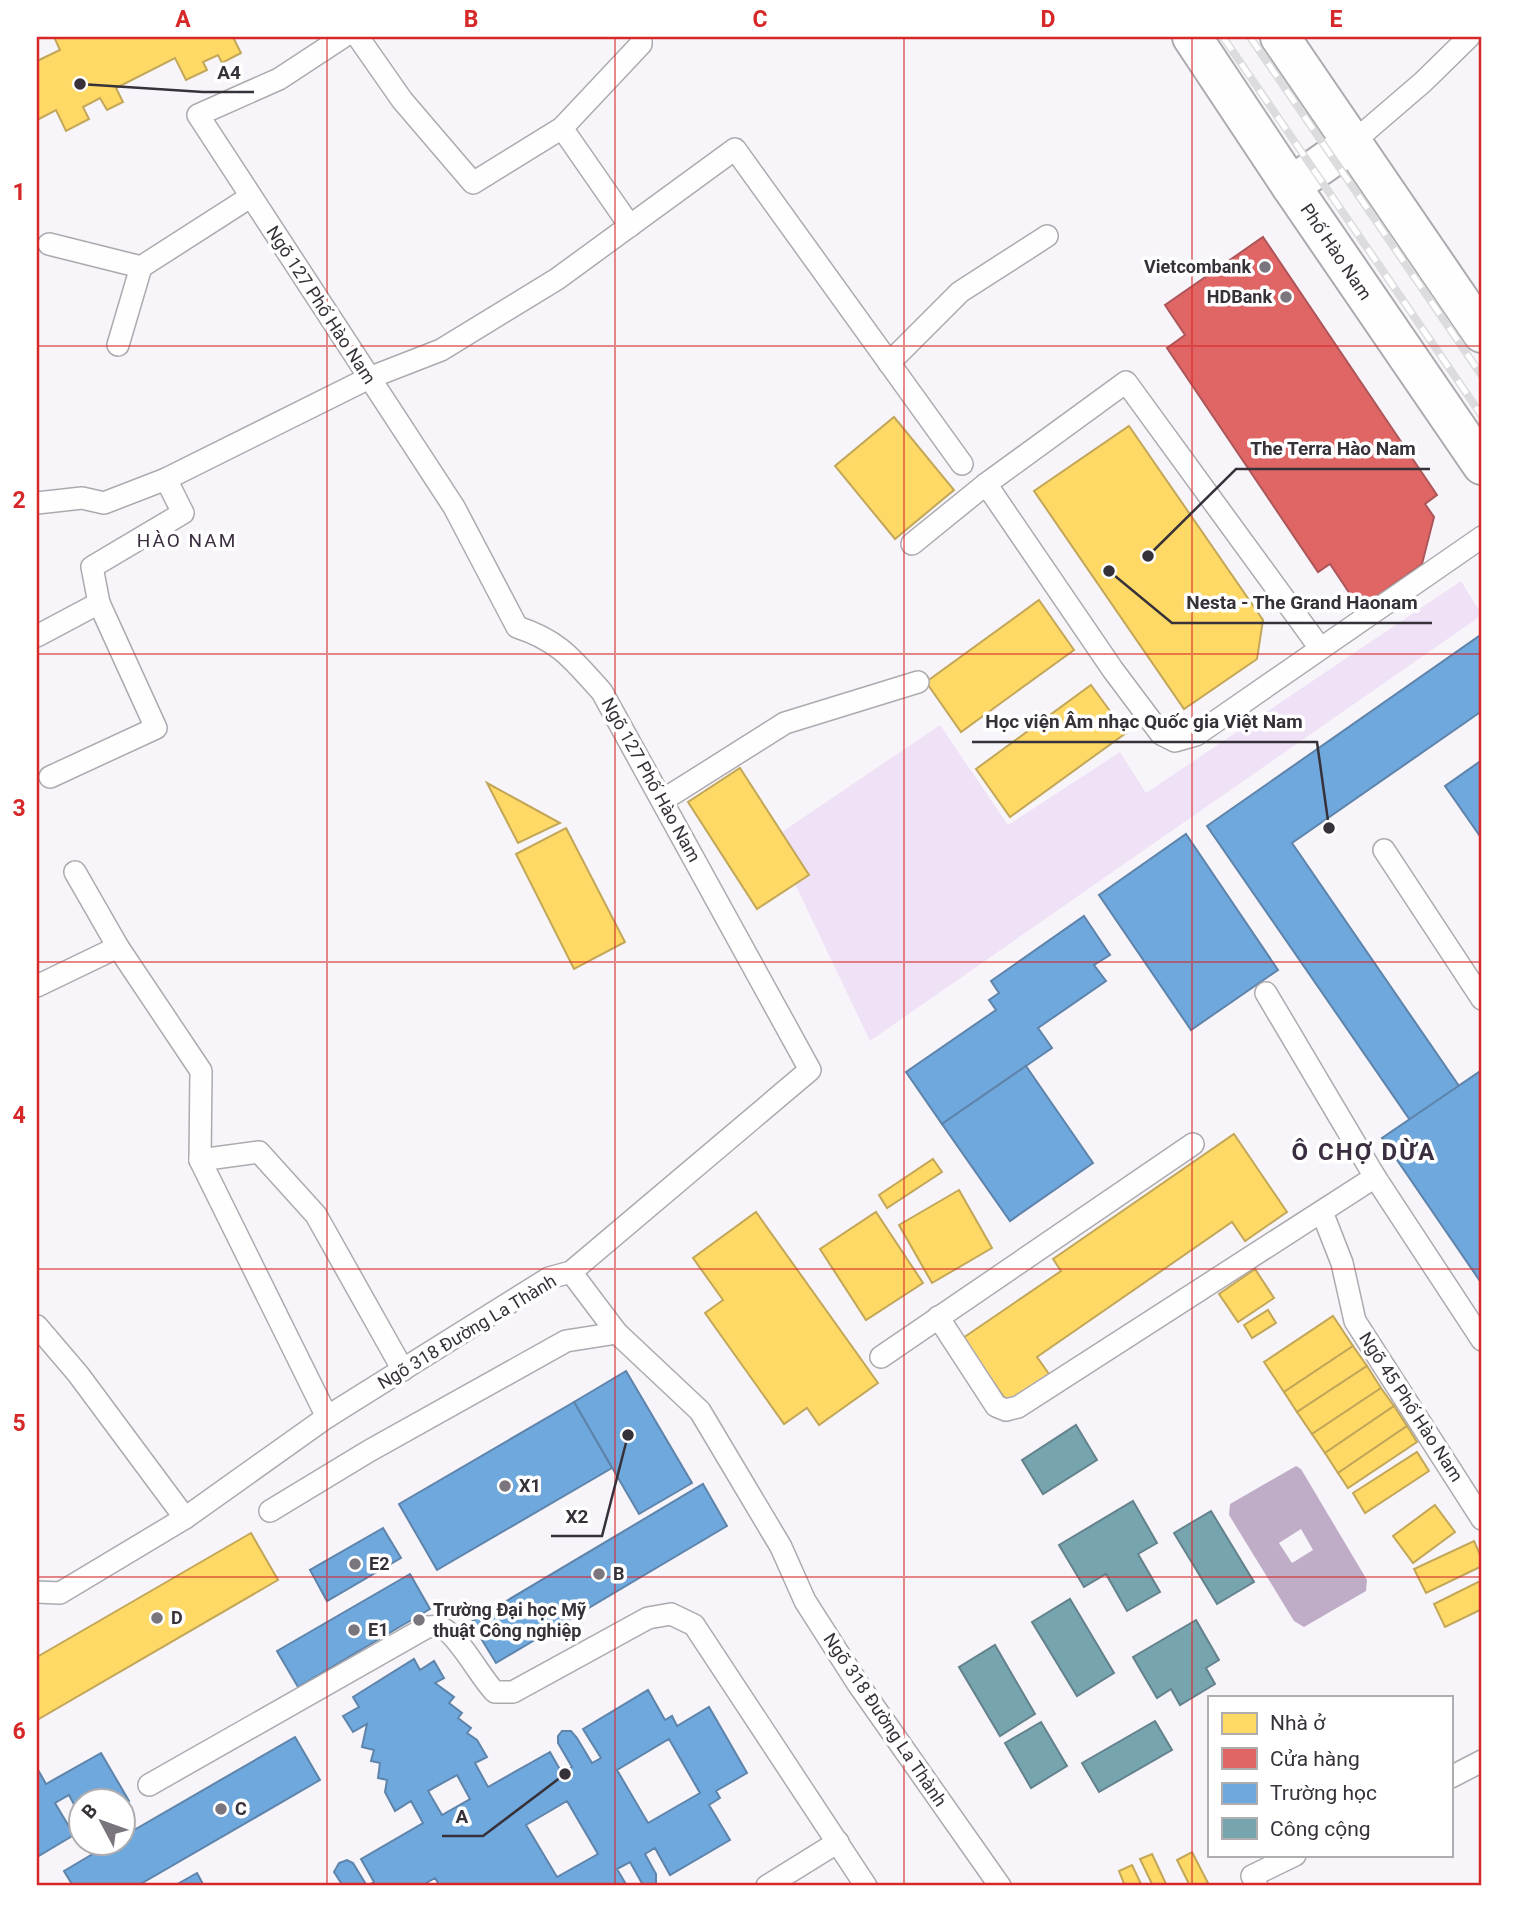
<svg xmlns="http://www.w3.org/2000/svg" width="1519" height="1923" viewBox="0 0 1519 1923" font-family="Roboto,sans-serif">
<style>
.green{fill:#f0e2f6}
.water{fill:#bfadc7;fill-rule:evenodd}
.homes{fill:#ffd966;stroke:#c3a759;stroke-width:2}
.shops{fill:#e06666;stroke:#ad5659;stroke-width:2}
.schools{fill:#6fa8dc;stroke:#5e84ab;stroke-width:2;fill-rule:evenodd}
.public{fill:#76a5af;stroke:#63828c;stroke-width:2}
.lines{fill:none;stroke-linecap:round;stroke-linejoin:round}
.service-casing{stroke:#adaaaf;stroke-width:24}
.secondary-casing{stroke:#adaaaf;stroke-width:42}
.service{stroke:#fefefe;stroke-width:21}
.secondary{stroke:#fefefe;stroke-width:38}
.rail-casing{stroke:#dcdbdd;stroke-width:8}
.rail{stroke:#fff;stroke-width:5;stroke-dasharray:16;stroke-linecap:butt}
.grid{fill:none;stroke:#d62828;stroke-width:2;stroke-opacity:0.55}
.poi-dot{fill:#7b767d;stroke:#fff;stroke-width:2.5}
.labels{text-anchor:middle;stroke-width:7;stroke-linejoin:round;paint-order:stroke}
.street-label{font-size:18px;fill:#37313a;stroke:#fff}
.poi-label{font-size:18px;font-weight:bold;fill:#37313a;stroke:#fff;text-anchor:start}
.neighbourhood-label{font-size:19px;letter-spacing:2px;fill:#3b2e40;stroke:#fff}
.district-label{font-size:24px;font-weight:bold;letter-spacing:2px;fill:#3b2e40;stroke:#fff}
.leader{fill:none;stroke:#37313a;stroke-width:2.5}
.callout-dot{fill:#37313a;stroke:#fff;stroke-width:2.5}
.callout-label{font-size:19px;text-anchor:middle;font-weight:bold;fill:#37313a;stroke:#fff;stroke-width:7;stroke-linejoin:round;paint-order:stroke}
.neatline{fill:none;stroke:#d62828;stroke-width:2.5}
.grid-label{font-size:23px;text-anchor:middle;font-weight:bold;fill:#d62828}
</style>
<rect width="100%" height="100%" fill="#f8f5fa"/>
<polygon class="green" points="1461,581 1482,615 870,1041 773,838 940,725 1008,825 1120,752 1146,793"/>
<path class="water" d="M1296 1466 1301 1469 1367 1580 1366 1591 1304 1627 1294 1621 1229 1515 1230 1504ZM1301 1529 1313 1550 1292 1563 1279 1543Z"/>
<g class="homes">
<polygon points="54,37 233,37 241,53 222,63 218,55 203,62 207,70 186,80 175,58 116,88 123,102 107,110 100,98 83,107 89,119 66,131 56,110 37,120 37,61 60,50"/>
<polygon points="894,417 954,490 895,539 835,466"/>
<polygon points="1129,426 1263,620 1257,659 1184,709 1034,491"/>
<polygon points="1039,600 1074,650 961,732 926,682"/>
<polygon points="1091,685 1126,733 1010,817 976,769"/>
<polygon points="740,768 809,875 757,909 688,802"/>
<polygon points="487,783 560,823 518,843"/>
<polygon points="566,828 625,942 574,969 516,854"/>
<polygon points="1234,1134 1287,1212 1245,1241 1232,1222 1037,1357 1049,1374 1008,1403 963,1338 1061,1271 1053,1259"/>
<polygon points="933,1159 942,1172 887,1208 879,1195"/>
<polygon points="959,1190 992,1248 932,1283 899,1225"/>
<polygon points="756,1212 878,1383 819,1425 807,1408 784,1424 705,1313 723,1300 693,1258"/>
<polygon points="876,1212 923,1283 866,1320 820,1249"/>
<polygon points="1255,1269 1274,1298 1238,1322 1219,1294"/>
<polygon points="1268,1310 1276,1323 1252,1338 1244,1325"/>
<polygon points="1333,1316 1353,1346 1284,1392 1264,1362"/>
<polygon points="1353,1346 1367,1366 1297,1412 1284,1392"/>
<polygon points="1367,1366 1381,1388 1312,1434 1297,1412"/>
<polygon points="1381,1388 1394,1406 1325,1453 1312,1434"/>
<polygon points="1394,1406 1407,1426 1338,1473 1325,1453"/>
<polygon points="1407,1426 1417,1442 1348,1488 1338,1473"/>
<polygon points="1417,1452 1429,1471 1365,1513 1353,1493"/>
<polygon points="1435,1505 1455,1532 1413,1563 1393,1536"/>
<polygon points="251,1533 278,1580 37,1720 37,1657"/>
<polygon points="1474,1541 1482,1559 1482,1566 1426,1593 1414,1569"/>
<polygon points="1482,1580 1482,1609 1445,1627 1434,1604"/>
<polygon points="1192,1852 1208,1883 1201,1886 1190,1886 1177,1860"/>
<polygon points="1152,1854 1167,1886 1153,1886 1140,1859"/>
<polygon points="1132,1865 1142,1886 1125,1886 1119,1871"/>
</g>
<polygon class="shops" points="1263,237 1437,495 1425,504 1434,517 1422,564 1369,602 1352,597 1330,564 1318,572 1167,348 1185,335 1165,305"/>
<g class="schools">
<polygon points="1482,634 1482,717 1479,713 1292,843 1459,1086 1410,1120 1207,826"/>
<polygon points="1482,760 1482,839 1445,786"/>
<polygon points="1186,834 1278,970 1191,1030 1099,895"/>
<polygon points="1084,916 1110,955 1094,965 1106,981 1038,1028 1052,1048 942,1124 906,1072 996,1010 989,1000 999,993 991,981"/>
<polygon points="1026,1066 1093,1163 1010,1221 942,1124"/>
<polygon points="1482,1070 1482,1284 1382,1138"/>
<polygon points="626,1371 692,1483 639,1514 574,1402"/>
<polygon points="574,1402 612,1468 437,1570 399,1504"/>
<polygon points="703,1484 727,1526 496,1663 471,1622"/>
<polygon points="383,1528 401,1558 327,1601 310,1570"/>
<polygon points="410,1574 430,1609 298,1687 277,1651"/>
<path d="M414 1659 420 1670 434 1661 444 1678 435 1683 454 1697 449 1703 462 1713 458 1718 471 1728 467 1733 477 1740 487 1757 475 1763 488 1787 550 1752 562 1773 572 1767 558 1743V1736L562 1731H571L577 1738 592 1763 601 1758 583 1729 648 1690 665 1720 672 1716 677 1726 709 1707 747 1773 716 1791 720 1798 709 1805 730 1840 670 1875 655 1848 645 1854 656 1874V1883L649 1886 643 1885 630 1862 617 1869 627 1886H440L435 1878 421 1886H343L334 1872 339 1863 347 1860 353 1863 367 1886 374 1882 361 1859 423 1823 411 1801 395 1811 385 1792 387 1780 378 1778 380 1763 371 1761 374 1750 362 1747 367 1724 353 1732 343 1716 359 1707 353 1697ZM669 1739 700 1793 648 1823 617 1770ZM457 1775 470 1799 442 1815 428 1791ZM567 1801 598 1854 557 1877 526 1825Z"/>
<polygon points="295,1737 320,1780 137,1886 73,1886 64,1871 113,1842 122,1842 122,1837"/>
<polygon points="101,1753 129,1801 122,1805 122,1800 80,1800 80,1816 69,1795 55,1803 74,1835 37,1857 37,1768 46,1784"/>
<polygon points="197,1873 204,1886 174,1886"/>
</g>
<g class="public">
<polygon points="1076,1425 1097,1460 1043,1494 1022,1460"/>
<polygon points="1133,1501 1157,1543 1138,1554 1160,1592 1127,1611 1106,1574 1084,1587 1059,1545"/>
<polygon points="1211,1511 1254,1582 1217,1604 1174,1533"/>
<polygon points="1070,1599 1114,1673 1077,1696 1032,1622"/>
<polygon points="1196,1620 1219,1660 1206,1668 1215,1684 1180,1705 1171,1689 1157,1698 1133,1657"/>
<polygon points="995,1645 1035,1714 1000,1736 959,1667"/>
<polygon points="1155,1721 1172,1750 1099,1792 1082,1763"/>
<polygon points="1041,1722 1067,1766 1031,1788 1005,1743"/>
</g>
<g class="lines">
<defs>
<g id="service">
<polyline points="358,37 402,100 473,183 562,128 641,44 641,37"/>
<polyline points="562,128 630,226"/>
<polyline points="1352,143 1423,82 1469,37"/>
<polyline points="49,244 141,267 250,197"/>
<polyline points="118,345 141,267"/>
<polyline points="889,363 960,292 1047,236"/>
<polyline points="986,484 1126,382 1320,648"/>
<polyline points="37,503 82,498 104,503 166,479"/>
<polyline points="912,544 986,484 1113,670 1161,734 1175,741 1196,735 1482,537"/>
<polyline points="37,636 99,603 92,567 183,513 166,479 369,378 441,350 557,279 735,149 962,464"/>
<polyline points="50,777 156,728 99,603"/>
<polyline points="663,800 785,723 918,682"/>
<polyline points="1384,850 1482,999"/>
<polyline points="75,872 118,947 201,1071 200,1160 327,1417"/>
<polyline points="37,986 118,947"/>
<polyline points="1266,993 1375,1177"/>
<polyline points="200,1160 259,1152 316,1215 403,1370"/>
<polyline points="1322,1212 1342,1263 1355,1321 1482,1519"/>
<polyline points="571,1272 617,1333 700,1411 781,1547 805,1601 858,1684 1000,1886"/>
<polyline points="938,1317 996,1406 1006,1410 1018,1407 1375,1177 1482,1340"/>
<polyline points="37,1326 78,1374 185,1518"/>
<polyline points="881,1357 1193,1144"/>
<polyline points="270,1511 369,1451 566,1341 617,1333"/>
<path d="M37 1592 60 1593 185 1518 327 1417 549 1278 571 1272 810 1070 602 692C573 660 560 641 517 627L454 507 198 115 279 79 343 37"/>
<polyline points="1451,1777 1482,1761"/>
<path d="M149 1785 427 1627C431 1627 435 1626 439 1627 456 1630 481 1679 495 1692H513L648 1618 671 1614 694 1625 866 1886"/>
<polyline points="767,1886 838,1842"/>
<polyline points="1257,1886 1252,1876 1295,1855"/>
</g>
<g id="secondary">
<polyline points="1192,37 1291,186 1482,465"/>
<polyline points="1280,37 1482,333"/>
<polyline points="1291,186 1352,143"/>
</g>
</defs>
<use href="#service" class="service-casing"/>
<use href="#secondary" class="secondary-casing"/>
<use href="#service" class="service"/>
<use href="#secondary" class="secondary"/>
<defs>
<g id="rail">
<polyline points="1223,37 1482,416"/>
<polyline points="1250,37 1482,376"/>
</g>
</defs>
<use href="#rail" class="rail-casing"/>
<use href="#rail" class="rail"/>
</g>
<path class="grid" d="M327 37V1886M615 37V1886M904 37V1886M1192 37V1886M37 346H1482M37 654H1482M37 962H1482M37 1269H1482M37 1577H1482"/>
<g class="poi-dot">
<circle cx="1265" cy="267" r="7"/>
<circle cx="1286" cy="297" r="7"/>
<circle cx="505" cy="1486" r="7"/>
<circle cx="355" cy="1564" r="7"/>
<circle cx="599" cy="1574" r="7"/>
<circle cx="157" cy="1618" r="7"/>
<circle cx="419" cy="1620" r="7"/>
<circle cx="354" cy="1630" r="7"/>
<circle cx="221" cy="1809" r="7"/>
</g>
<g class="labels">
<g class="street-label">
<text transform="translate(1336 252) rotate(56)" y="6">Phố Hào Nam</text>
<text transform="translate(321 305) rotate(57)" y="6">Ngõ 127 Phố Hào Nam</text>
<text transform="translate(651 780) rotate(61)" y="6">Ngõ 127 Phố Hào Nam</text>
<text transform="translate(467 1332) rotate(-31)" y="6">Ngõ 318 Đường La Thành</text>
<text transform="translate(1411 1407) rotate(57)" y="6">Ngõ 45 Phố Hào Nam</text>
<text transform="translate(885 1720) rotate(56)" y="6">Ngõ 318 Đường La Thành</text>
</g>
<g class="poi-label">
<text x="1251" y="273" text-anchor="end">Vietcombank</text>
<text x="1272" y="303" text-anchor="end">HDBank</text>
<text x="519" y="1492">X1</text>
<text x="369" y="1570">E2</text>
<text x="613" y="1580">B</text>
<text x="433" y="1616">Trường Đại học Mỹ<tspan x="433" dy="21">thuật Công nghiệp</tspan></text>
<text x="171" y="1624">D</text>
<text x="368" y="1636">E1</text>
<text x="235" y="1815">C</text>
</g>
<g class="neighbourhood-label">
<text x="187" y="547">HÀO NAM</text>
</g>
<g class="district-label">
<text x="1364" y="1160">Ô CHỢ DỪA</text>
</g>
</g>
<path class="leader" d="M80 84L203 92H254M1148 556L1236 469H1430M1109 571L1172 623H1432M1329 828L1317 742H972M628 1435L602 1536H551M565 1774L483 1836H442"/>
<g class="callout-dot">
<circle cx="80" cy="84" r="7"/>
<circle cx="1148" cy="556" r="7"/>
<circle cx="1109" cy="571" r="7"/>
<circle cx="1329" cy="828" r="7"/>
<circle cx="628" cy="1435" r="7"/>
<circle cx="565" cy="1774" r="7"/>
</g>
<g class="callout-label">
<text x="229" y="79">A4</text>
<text x="1333" y="455">The Terra Hào Nam</text>
<text x="1302" y="609">Nesta - The Grand Haonam</text>
<text x="1144" y="728">Học viện Âm nhạc Quốc gia Việt Nam</text>
<text x="577" y="1523">X2</text>
<text x="462" y="1823">A</text>
</g>
<rect width="1519" height="1923" fill="none" stroke="#ffffff" stroke-width="77"/>
<rect x="1208" y="1696" width="245" height="161" fill="#ffffff" stroke="#afadb0" stroke-width="2"/>
<rect x="1222" y="1713" width="35" height="21" fill="#ffd966" stroke="#afadb0" stroke-width="2"/>
<text x="1270" y="1730" font-size="21" fill="#37313a">Nhà ở</text>
<rect x="1222" y="1748" width="35" height="21" fill="#e06666" stroke="#afadb0" stroke-width="2"/>
<text x="1270" y="1766" font-size="21" fill="#37313a">Cửa hàng</text>
<rect x="1222" y="1783" width="35" height="21" fill="#6fa8dc" stroke="#afadb0" stroke-width="2"/>
<text x="1270" y="1800" font-size="21" fill="#37313a">Trường học</text>
<rect x="1222" y="1818" width="35" height="21" fill="#76a5af" stroke="#afadb0" stroke-width="2"/>
<text x="1270" y="1836" font-size="21" fill="#37313a">Công cộng</text>
<g transform="translate(102 1822) rotate(311)"><circle r="33" fill="#ffffff" stroke="#afadb0" stroke-width="2"/>
<path d="M0-5L12 26L0 18L-12 26Z" fill="#7b767d"/>
<text y="-10" font-size="19" font-weight="bold" text-anchor="middle" fill="#37313a">B</text>
</g>
<rect x="38" y="38" width="1442" height="1846" class="neatline"/>
<g class="grid-label">
<text x="183" y="27">A</text>
<text x="471" y="27">B</text>
<text x="760" y="27">C</text>
<text x="1048" y="27">D</text>
<text x="1336" y="27">E</text>
<text x="19" y="200">1</text>
<text x="19" y="508">2</text>
<text x="19" y="816">3</text>
<text x="19" y="1123">4</text>
<text x="19" y="1431">5</text>
<text x="19" y="1739">6</text>
</g>
</svg>
